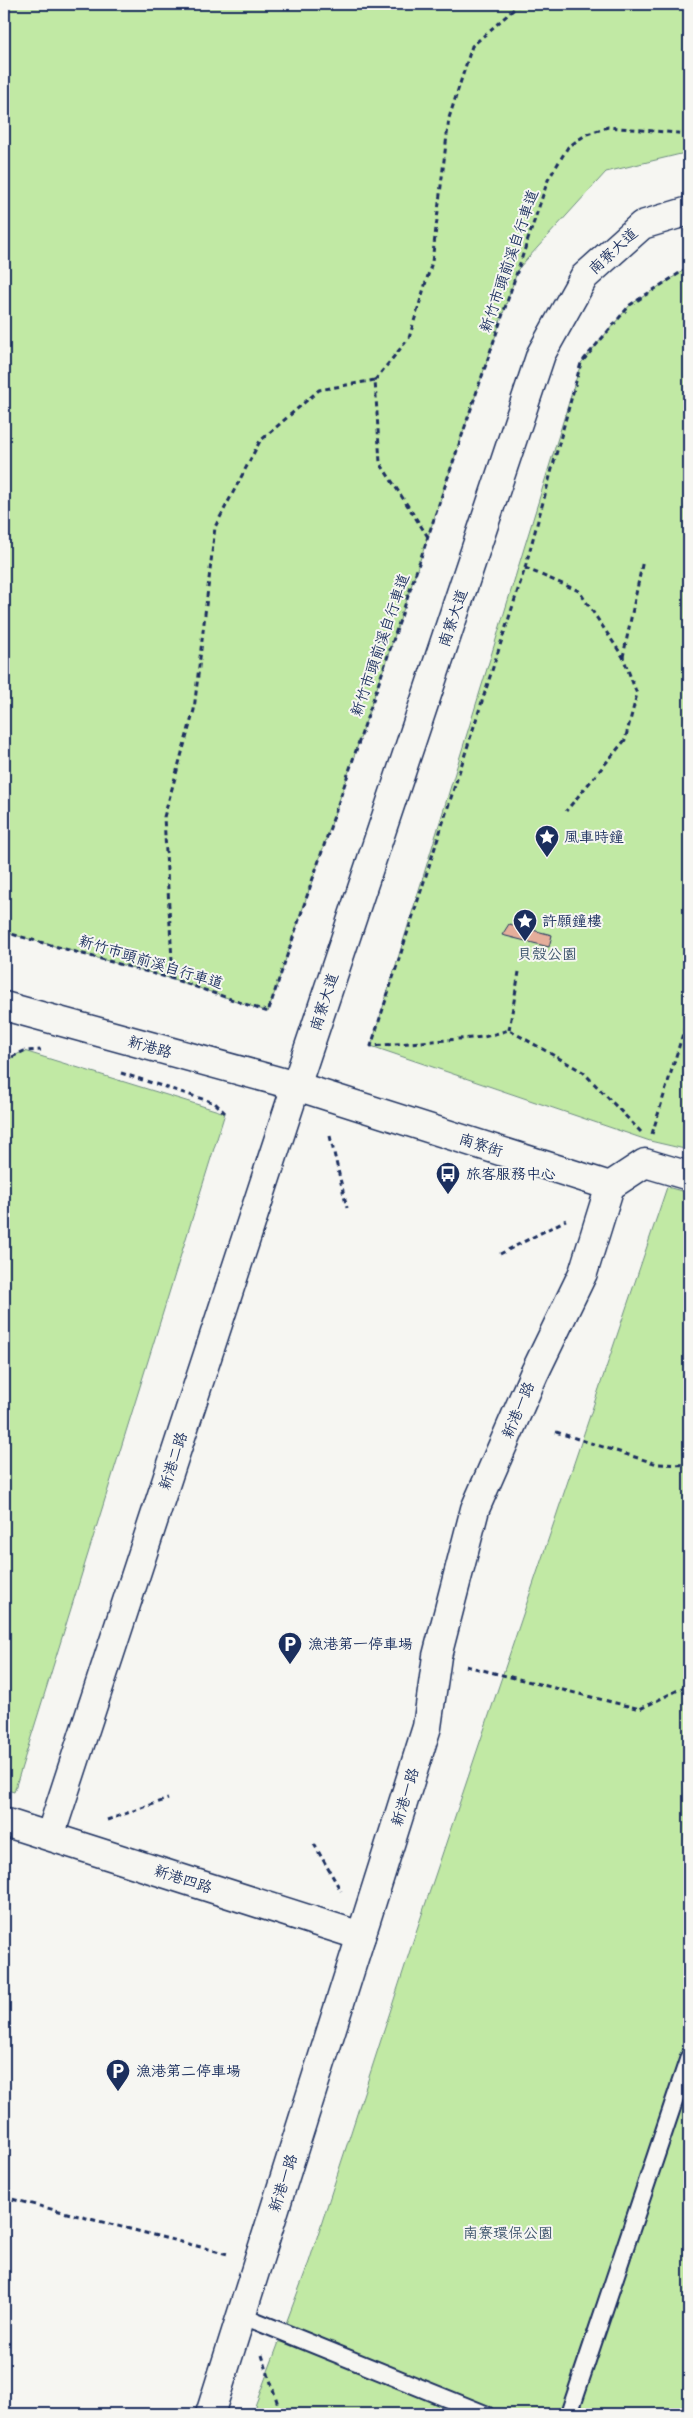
<svg xmlns="http://www.w3.org/2000/svg" width="693" height="2418" viewBox="0 0 693 2418" font-family="'Shantell Sans','LXGW WenKai TC',sans-serif">
<style>
.green{fill:#c1e9a4;stroke:#6e8c81}
.building{fill:#e5ae9b;stroke:#1b2f5e}
.lines{fill:none;stroke-linecap:round;stroke-linejoin:round}
.lane-casing{stroke:#1b2f5e;stroke-width:20}
.street-casing{stroke:#1b2f5e;stroke-width:31}
.secondary-casing{stroke:#1b2f5e;stroke-width:31}
.path{stroke:#1b2f5e;stroke-width:3;stroke-dasharray:5 4;stroke-linecap:butt}
.lane{stroke:#f6f6f2;stroke-width:16}
.street{stroke:#f6f6f2;stroke-width:28}
.secondary{stroke:#f6f6f2;stroke-width:28}
.labels{text-anchor:middle;stroke-width:4;stroke-linejoin:round;paint-order:stroke}
.street-label{font-size:15px;fill:#1b2f5e;stroke:#f6f6f2}
.poi-label{font-size:15px;fill:#1b2f5e;stroke:#f6f6f2;text-anchor:start}
.park-label{font-size:15px;fill:#3c546c;stroke:#f6f6f2}
</style>
<rect width="100%" height="100%" fill="#f6f6f2"/>
<filter id="ink" filterUnits="userSpaceOnUse"><feTurbulence type="fractalNoise" baseFrequency=".02" numOctaves="2"/><feDisplacementMap in="SourceGraphic" scale="10" xChannelSelector="R" yChannelSelector="G"/><feConvolveMatrix kernelMatrix="1 2 1 2 8 2 1 2 1" color-interpolation-filters="sRGB"/></filter>
<g filter="url(#ink)">
<g class="green">
<polygon points="4,4 689,4 689,152 606,172 518,269 268,1012 173,979 4,932"/>
<polygon points="689,267 689,1150 650,1141 371,1046 581,363 630,305"/>
<polygon points="24,1051 225,1113 14,1792 4,1789 4,1061"/>
<polygon points="667,1187 689,1193 689,2414 252,2414 309,2262 414,1938"/>
</g>
<polygon class="building" points="509,924 552,935 549,947 502,935"/>
<g class="lines">
<defs>
<g id="lane">
<polyline points="241,2315 485,2414"/>
<polyline points="569,2414 689,2057"/>
</g>
<g id="street">
<polyline points="4,1006 296,1086 610,1186"/>
<polyline points="610,1186 645,1163 689,1176"/>
<polyline points="4,1822 361,1936"/>
<polyline points="50,1836 296,1086"/>
<polyline points="210,2414 427,1727 437,1656 475,1509 534,1374 583,1273 610,1186"/>
</g>
<polyline id="secondary" points="296,1086 541,354 584,277 642,225 689,211"/>
</defs>
<use href="#lane" class="lane-casing"/>
<use href="#street" class="street-casing"/>
<use href="#secondary" class="secondary-casing"/>
<g class="path">
<polyline points="428,537 380,463 375,380 409,338 432,262 449,118 472,46 520,4"/>
<polyline points="525,568 579,591 623,657 637,694 625,740 566,811"/>
<polyline points="623,657 643,560"/>
<polyline points="4,932 173,979 268,1012 548,180 568,147 587,134 608,127 689,134"/>
<polyline points="173,979 164,817 194,710 215,527 260,441 319,390 375,380"/>
<polyline points="509,1030 519,972"/>
<polyline points="4,1061 24,1051 41,1050"/>
<polyline points="121,1073 215,1103 225,1113"/>
<polyline points="641,1132 583,1072 509,1030 484,1037 371,1046 525,568 581,363 630,305 689,267"/>
<polyline points="652,1134 689,1014"/>
<polyline points="330,1136 347,1208"/>
<polyline points="500,1254 566,1220"/>
<polyline points="556,1432 657,1464 689,1465"/>
<polyline points="466,1666 640,1709 686,1686 689,1687"/>
<polyline points="107,1820 168,1799"/>
<polyline points="314,1844 341,1891"/>
<polyline points="4,2197 228,2254"/>
<polyline points="262,2355 281,2414"/>
</g>
<use href="#lane" class="lane"/>
<use href="#street" class="street"/>
<use href="#secondary" class="secondary"/>
</g>
</g>
<defs>
<symbol id="sight-pin" viewBox="-11 -11 22 30"><path d="M0 17L-7.5 6A9.5 9.5 0 1 1 7.5 6Z" fill="#1b2f5e" stroke="#f6f6f2"/><path d="M0-6L1.8-2.2L6-1.7L2.9 1.2L3.7 5.4L0 3.3L-3.7 5.4L-2.9 1.2L-6-1.7L-1.8-2.2Z" fill="#fff"/></symbol>
<symbol id="bus-pin" viewBox="-11 -11 22 30"><path d="M0 17L-7.5 6A9.5 9.5 0 1 1 7.5 6Z" fill="#1b2f5e" stroke="#f6f6f2"/><path d="M-5-6H5V4H4V6H2V4H-2V6H-4V4H-5ZM-3.5-4V0h7V-4ZM-3.5 1.2v1.5H-2V1.2ZM2 1.2v1.5H3.5V1.2Z" fill="#fff"/></symbol>
<symbol id="parking-pin" viewBox="-11 -11 22 30"><path d="M0 17L-7.5 6A9.5 9.5 0 1 1 7.5 6Z" fill="#1b2f5e" stroke="#f6f6f2"/><path d="M-3.5-5.5H1a3.5 3.5 0 0 1 0 7H-1V5.5H-3.5ZM-1-3.4V-.6H.8a1.4 1.4 0 0 0 0-2.8Z" fill="#fff"/></symbol>
</defs>
<g fill-rule="evenodd">
<use href="#sight-pin" x="533" y="823" width="28" height="38"/>
<use href="#sight-pin" x="511" y="907" width="28" height="38"/>
<use href="#bus-pin" x="434" y="1160" width="28" height="38"/>
<use href="#parking-pin" x="276" y="1630" width="28" height="38"/>
<use href="#parking-pin" x="104" y="2057" width="28" height="38"/>
</g>
<g class="labels">
<g class="street-label">
<text transform="translate(613 251) rotate(-43)" y="5">南寮大道</text>
<text transform="translate(509 261) rotate(-71)" y="5">新竹市頭前溪自行車道</text>
<text transform="translate(453 618) rotate(-71)" y="5">南寮大道</text>
<text transform="translate(380 645) rotate(-71)" y="5">新竹市頭前溪自行車道</text>
<text transform="translate(151 962) rotate(17)" y="5">新竹市頭前溪自行車道</text>
<text transform="translate(324 1002) rotate(-72)" y="5">南寮大道</text>
<text transform="translate(150 1047) rotate(16)" y="5">新港路</text>
<text transform="translate(481 1145) rotate(18)" y="5">南寮街</text>
<text transform="translate(518 1410) rotate(-67)" y="5">新港一路</text>
<text transform="translate(173 1461) rotate(-72)" y="5">新港二路</text>
<text transform="translate(405 1797) rotate(-73)" y="5">新港一路</text>
<text transform="translate(183 1879) rotate(18)" y="5">新港四路</text>
<text transform="translate(283 2183) rotate(-72)" y="5">新港一路</text>
</g>
<g class="poi-label">
<text x="564" y="842">風車時鐘</text>
<text x="542" y="926">許願鐘樓</text>
<text x="466" y="1179">旅客服務中心</text>
<text x="308" y="1649">漁港第一停車場</text>
<text x="136" y="2076">漁港第二停車場</text>
</g>
<g class="park-label">
<text x="547" y="959">貝殼公園</text>
<text x="508" y="2238">南寮環保公園</text>
</g>
</g>
<rect width="693" height="2418" fill="none" stroke="#f6f6f2" stroke-width="20"/>
<rect x="10" y="10" width="673" height="2398" fill="none" stroke="#1b2f5e" stroke-width="2" filter="url(#ink)"/>
</svg>
